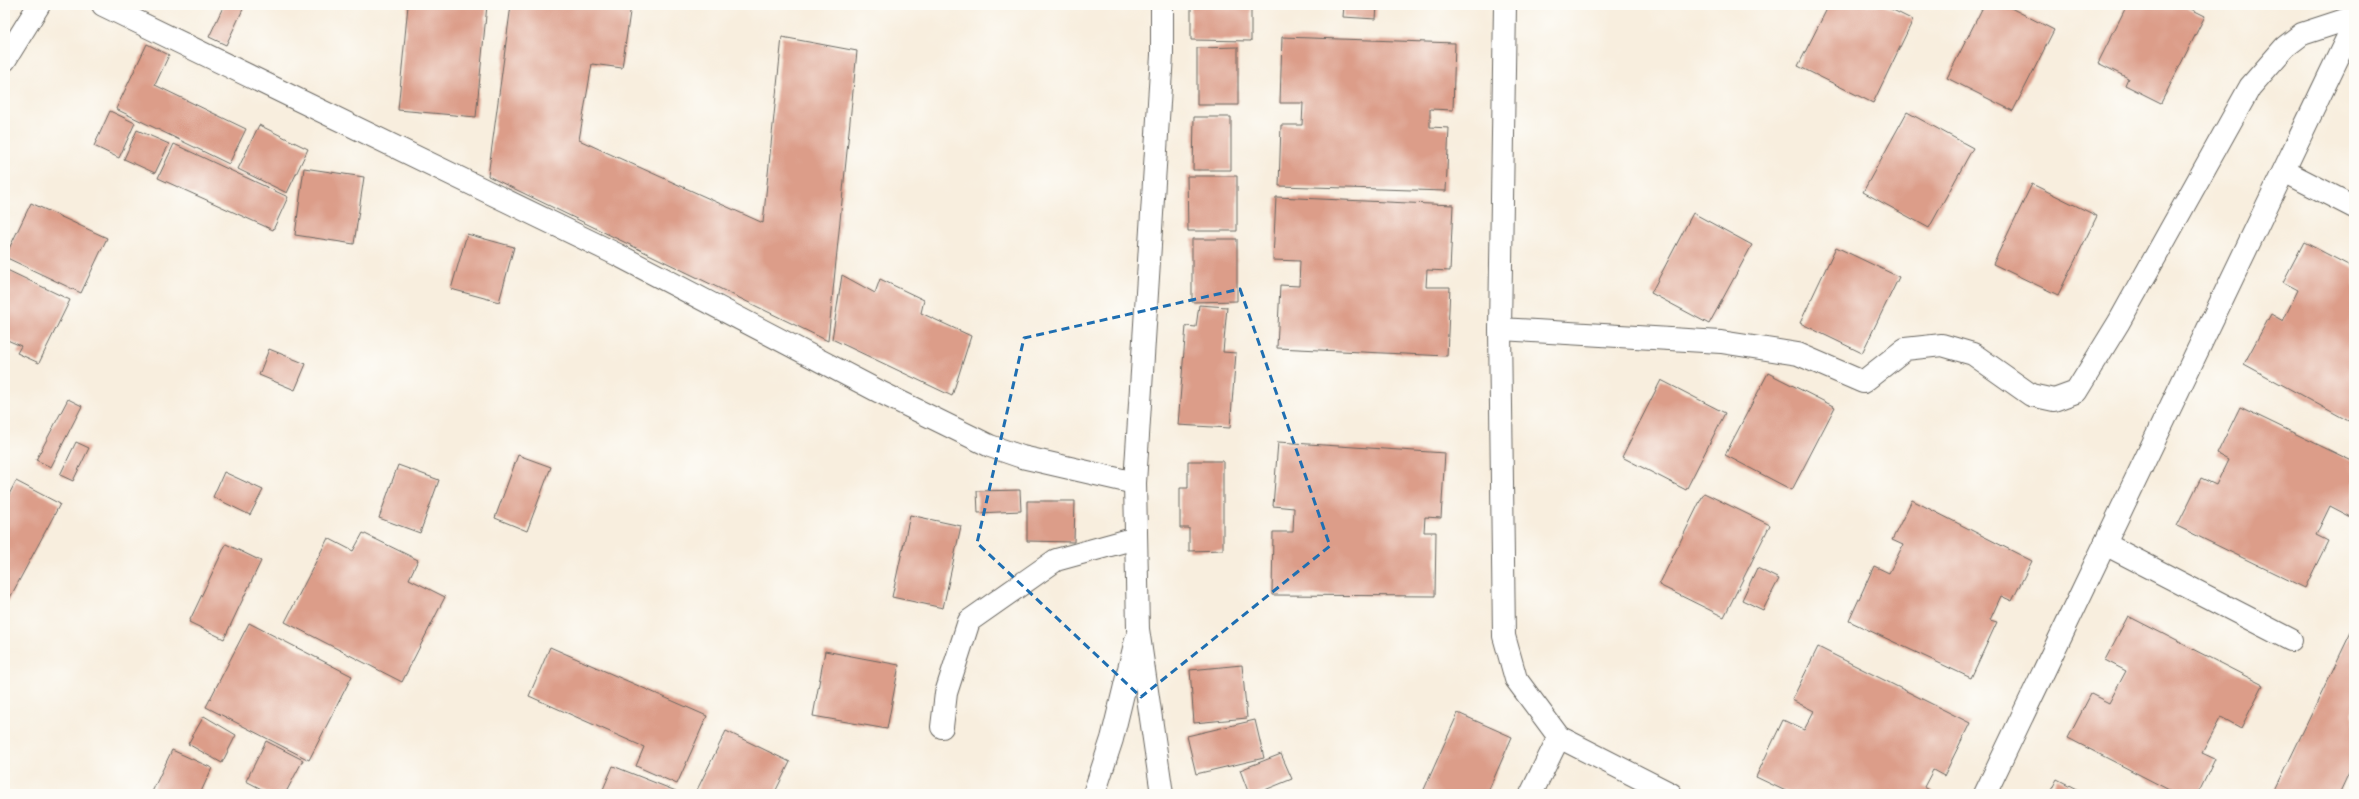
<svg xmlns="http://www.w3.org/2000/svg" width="2359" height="799" viewBox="0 0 2359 799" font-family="'Comic Neue',sans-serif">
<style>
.building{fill:#dc9d89}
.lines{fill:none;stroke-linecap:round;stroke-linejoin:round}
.lane-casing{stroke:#696660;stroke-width:24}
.street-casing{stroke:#696660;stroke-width:24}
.secondary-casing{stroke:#696660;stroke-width:24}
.lane{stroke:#fff;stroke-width:22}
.street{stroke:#fff;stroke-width:22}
.secondary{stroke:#fff;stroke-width:22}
.marked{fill:none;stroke:#1f6fb2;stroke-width:3;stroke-dasharray:8 5;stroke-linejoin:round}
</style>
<rect width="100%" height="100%" fill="#fdfcf7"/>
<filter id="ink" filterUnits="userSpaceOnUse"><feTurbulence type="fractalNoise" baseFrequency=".025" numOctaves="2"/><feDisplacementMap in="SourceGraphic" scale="8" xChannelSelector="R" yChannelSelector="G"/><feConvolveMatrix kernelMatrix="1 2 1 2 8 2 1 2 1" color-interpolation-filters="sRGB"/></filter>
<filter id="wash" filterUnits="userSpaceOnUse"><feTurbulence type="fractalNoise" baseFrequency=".012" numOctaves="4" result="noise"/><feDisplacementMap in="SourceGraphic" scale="16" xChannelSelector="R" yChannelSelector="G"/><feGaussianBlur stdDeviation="0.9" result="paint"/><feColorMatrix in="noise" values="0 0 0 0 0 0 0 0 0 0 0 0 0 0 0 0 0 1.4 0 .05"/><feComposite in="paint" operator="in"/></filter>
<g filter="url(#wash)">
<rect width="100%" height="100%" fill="#f8eede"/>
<g id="blocks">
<g class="building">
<polygon points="224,5 245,5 226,45 209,37"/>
<polygon points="408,5 487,5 476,117 398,110"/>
<polygon points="511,5 631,5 622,68 592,64 579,140 763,223 782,37 857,51 828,341 488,176"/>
<polygon points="1191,5 1251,5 1251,41 1191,40"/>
<polygon points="1344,5 1377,5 1376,19 1343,17"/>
<polygon points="1829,5 1883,5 1913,20 1873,103 1798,66"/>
<polygon points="1984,5 2005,5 2054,30 2013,111 1947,78"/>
<polygon points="2127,5 2183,5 2205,16 2161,103 2125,85 2128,78 2098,63"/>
<polygon points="1282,37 1455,43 1453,110 1430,109 1430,127 1449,128 1446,191 1279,186 1281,125 1302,125 1303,103 1280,103"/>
<polygon points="147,44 169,55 155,85 246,129 229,164 116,109"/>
<polygon points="1238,47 1238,105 1197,105 1197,48"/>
<polygon points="110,111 135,123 119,158 94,146"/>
<polygon points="1907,112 1973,148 1929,228 1863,192"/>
<polygon points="1194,117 1231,117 1231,170 1193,170"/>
<polygon points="259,125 308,149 287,193 238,169"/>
<polygon points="137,130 169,144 155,173 124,159"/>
<polygon points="174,144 288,197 273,230 158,178"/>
<polygon points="304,168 364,177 354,244 295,235"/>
<polygon points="1187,176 1237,176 1237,231 1188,231"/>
<polygon points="2032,184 2097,216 2058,295 1993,264"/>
<polygon points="1276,197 1453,205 1450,271 1427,270 1426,287 1450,287 1447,356 1277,348 1280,285 1299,286 1300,261 1273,260"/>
<polygon points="31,203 107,238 81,293 5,257"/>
<polygon points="1693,213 1752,245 1709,324 1651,293"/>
<polygon points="467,234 514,247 499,302 451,289"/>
<polygon points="1192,239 1237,239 1237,301 1192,302"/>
<polygon points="2304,242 2354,268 2354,424 2244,364 2271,314 2283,321 2298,290 2283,282"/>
<polygon points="1836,247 1899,277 1862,353 1800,323"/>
<polygon points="5,269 70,300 39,363 17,353 21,346 5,339"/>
<polygon points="842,275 875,293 880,279 924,300 921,313 971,336 952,396 832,339"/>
<polygon points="1199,305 1227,307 1223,352 1236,353 1230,428 1178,425 1186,326 1196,327"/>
<polygon points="269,349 306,364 295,390 259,375"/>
<polygon points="1768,373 1835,407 1792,490 1725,455"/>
<polygon points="1661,380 1725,413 1686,490 1622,457"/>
<polygon points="68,399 82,406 51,467 36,460"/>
<polygon points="2240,407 2354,462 2354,512 2351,517 2330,506 2316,535 2328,541 2305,588 2177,526 2201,478 2216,485 2228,460 2217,454"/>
<polygon points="76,442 89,448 73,481 60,475"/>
<polygon points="1278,442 1445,453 1441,518 1425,517 1424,532 1436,532 1435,596 1272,595 1273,532 1293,532 1294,508 1273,506"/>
<polygon points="518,455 551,467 527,531 495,518"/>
<polygon points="1188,461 1223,461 1223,550 1189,551 1189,528 1180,528 1180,488 1188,488"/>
<polygon points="398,465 439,480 420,533 379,518"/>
<polygon points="224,472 263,490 250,515 213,497"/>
<polygon points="16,481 60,504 5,607 5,502"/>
<polygon points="1020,490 1021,511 978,513 977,491"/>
<polygon points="1704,493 1770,525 1724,617 1659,585"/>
<polygon points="1912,500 2032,561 2012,601 2001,596 1990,620 1997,622 1971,678 1849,621 1874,566 1889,573 1903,545 1892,540"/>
<polygon points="1027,501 1075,501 1074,542 1027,541"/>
<polygon points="910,515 961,526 943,608 892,597"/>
<polygon points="363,533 418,560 409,579 445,597 402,682 285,622 328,538 353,551"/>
<polygon points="226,544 261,561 224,639 189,622"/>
<polygon points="1757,568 1779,579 1763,610 1742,600"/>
<polygon points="2128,616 2263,685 2241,728 2221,717 2202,753 2215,759 2198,794 2177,794 2068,738 2091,694 2109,703 2126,671 2105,660"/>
<polygon points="249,623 352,676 309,760 206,707"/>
<polygon points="2354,626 2354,762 2339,794 2273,794"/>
<polygon points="550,647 707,716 677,784 636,766 644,747 529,696"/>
<polygon points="1818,647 1970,723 1944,776 1933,770 1924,787 1937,794 1792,794 1756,777 1783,720 1804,730 1814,711 1792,700"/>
<polygon points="825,651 899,665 887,729 813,716"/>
<polygon points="1242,665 1247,718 1194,723 1190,670"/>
<polygon points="1458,713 1512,737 1487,794 1422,794"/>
<polygon points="204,716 236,735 222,763 188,744"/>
<polygon points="1255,720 1264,758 1196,774 1187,736"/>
<polygon points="726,731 790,762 774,794 695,794"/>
<polygon points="266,741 303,760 285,794 271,794 246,781"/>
<polygon points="172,750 212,768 200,794 152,792"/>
<polygon points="1281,754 1292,779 1255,794 1249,794 1240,770"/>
<polygon points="613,766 676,791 674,794 601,794"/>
<polygon points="2057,779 2086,794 2049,794"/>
</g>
</g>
</g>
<g filter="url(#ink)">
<use href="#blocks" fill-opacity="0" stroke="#696660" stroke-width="1"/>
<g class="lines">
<defs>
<g id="lane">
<polyline points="5,60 39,5"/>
<polyline points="2284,171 2354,207"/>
<polyline points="2105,544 2291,640"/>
<polyline points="942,727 946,693 969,621 1056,560 1136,538"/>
<polyline points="1531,794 1559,737"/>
</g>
<g id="street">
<polyline points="103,5 618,255 880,392 990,446 1022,457 1135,483"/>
<polyline points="1505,5 1500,329 1504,636 1516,679 1559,737 1671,794"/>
<polyline points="1500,329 1721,342 1798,354 1863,382 1905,349 1942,345 1973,354 2031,395 2054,400 2076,392 2119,322 2250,87 2285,47 2302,34 2354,17"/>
<polyline points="1985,794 2354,24"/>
</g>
<g id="secondary">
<polyline points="1162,5 1162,55 1135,483 1138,629 1162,794"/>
<polyline points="1094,794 1112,739 1136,640"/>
</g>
</defs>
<use href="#lane" class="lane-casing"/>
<use href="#street" class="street-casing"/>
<use href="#secondary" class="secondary-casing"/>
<use href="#lane" class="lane"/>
<use href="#street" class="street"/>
<use href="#secondary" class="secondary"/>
</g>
</g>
<path class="marked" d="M1240 289 1330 546 1141 697 977 543 1024 338Z"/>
<rect width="2359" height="799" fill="none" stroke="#fdfcf7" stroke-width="20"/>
</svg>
